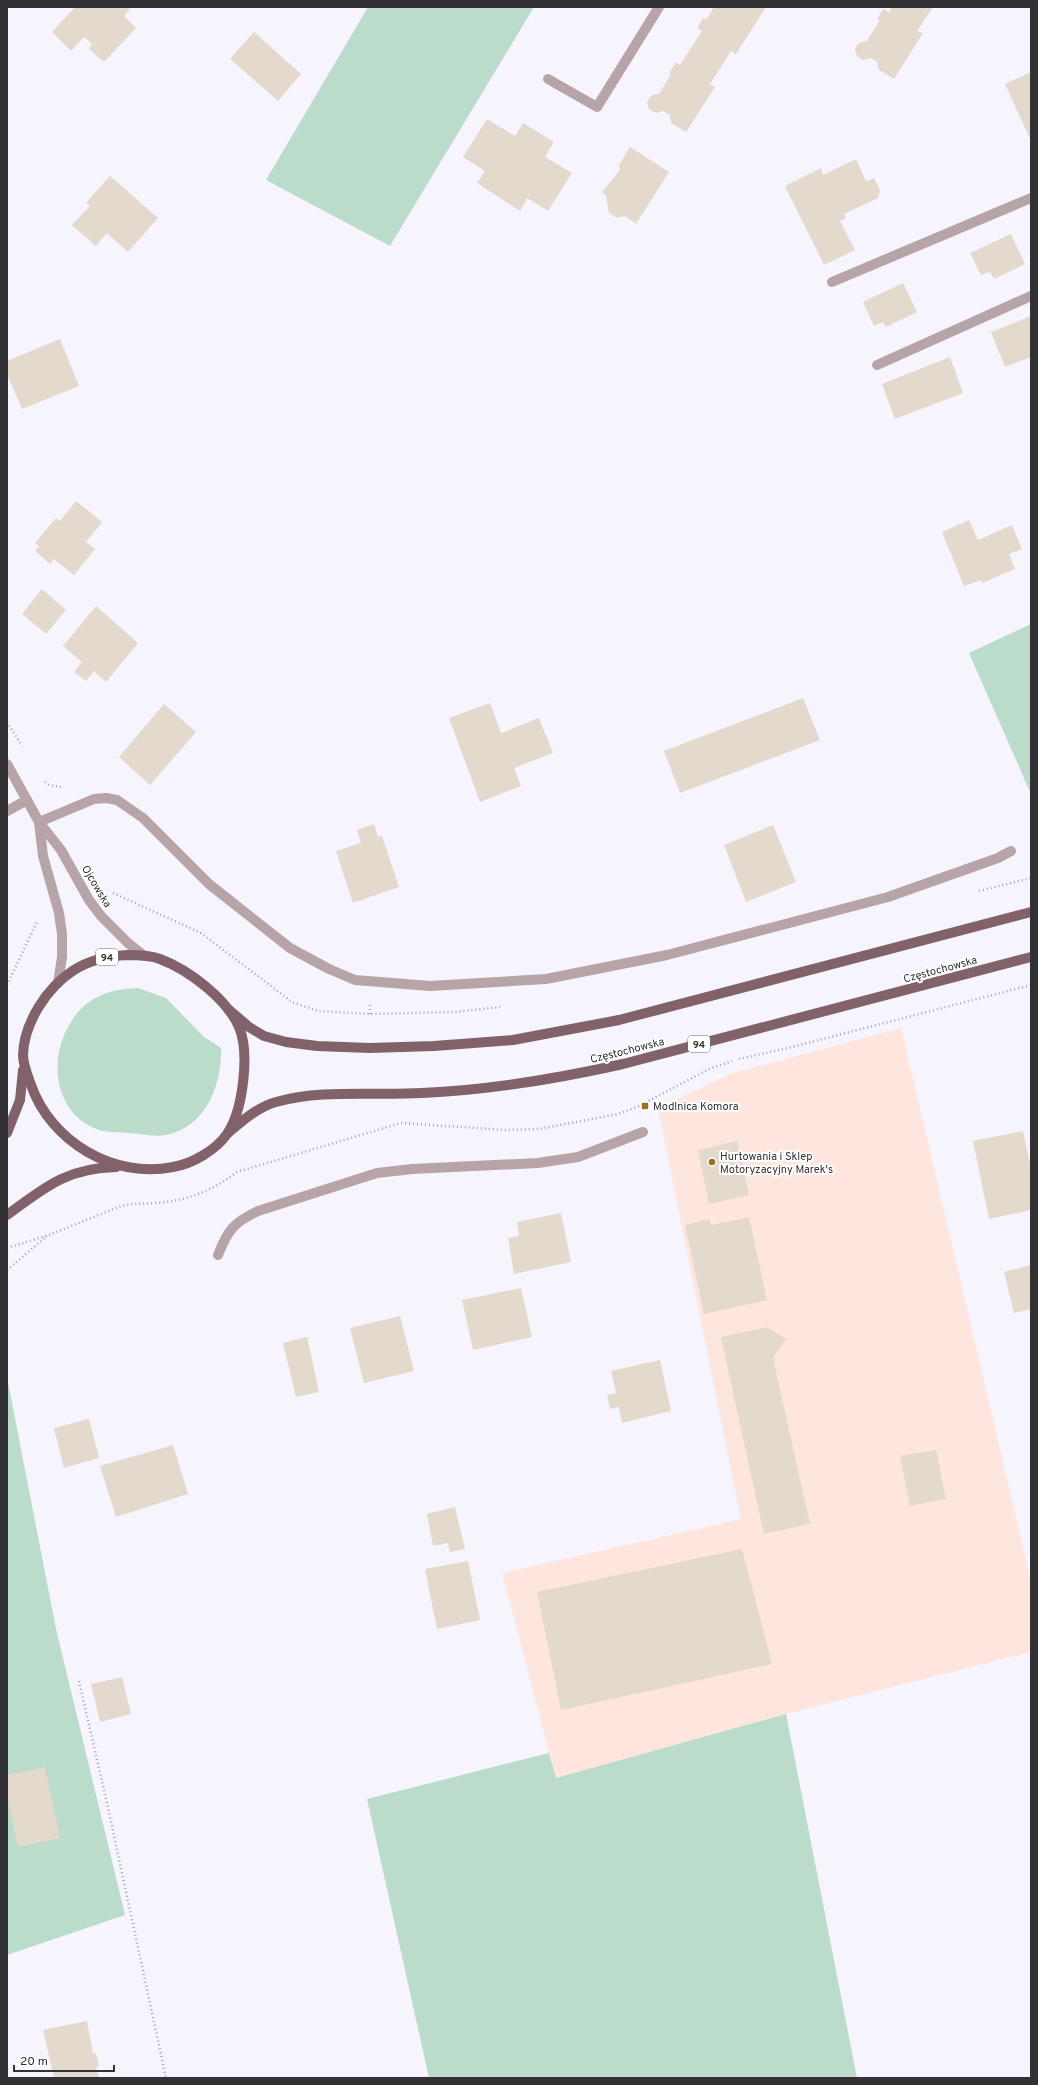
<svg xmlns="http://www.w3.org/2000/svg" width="1038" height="2085" viewBox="0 0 1038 2085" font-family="Overpass,sans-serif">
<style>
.industrial{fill:#fee5dd}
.green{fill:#bbdcca}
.building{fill:#e4d9cd}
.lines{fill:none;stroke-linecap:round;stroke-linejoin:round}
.path{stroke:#a5a3ab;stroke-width:2.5;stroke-dasharray:1 3;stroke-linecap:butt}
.service{stroke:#b7a4a9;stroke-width:10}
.tertiary{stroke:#b7a4a9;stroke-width:10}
.primary{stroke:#82626a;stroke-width:10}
.poi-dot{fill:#9b711f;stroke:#fff;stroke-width:1.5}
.labels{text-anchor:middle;stroke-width:4;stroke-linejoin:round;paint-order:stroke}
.shield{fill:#fff;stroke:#706f72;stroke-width:1}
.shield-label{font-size:10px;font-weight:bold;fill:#323136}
.street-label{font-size:11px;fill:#323136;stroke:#fff}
.poi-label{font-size:11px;fill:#323136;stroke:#fff;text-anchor:start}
</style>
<rect width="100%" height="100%" fill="#f6f4fd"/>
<polygon class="industrial" points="901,1028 1031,1581 1031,1652 786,1714 556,1778 502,1573 741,1519 658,1109 729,1074"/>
<g class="green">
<polygon points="368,7 534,7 390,246 266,180"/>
<polygon points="1031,624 1031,794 969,653"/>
<path d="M138 988 166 998 204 1037 221 1048C222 1085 206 1127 166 1135 153 1137 142 1134 129 1133 120 1132 109 1133 99 1130 57 1116 48 1065 67 1029 82 999 106 989 138 988Z"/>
<polygon points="7,1377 56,1629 125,1915 7,1955"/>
<polygon points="786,1714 857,2078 429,2078 367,1799 549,1753 556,1778"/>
</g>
<g class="building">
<polygon points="75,7 127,7 130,9 124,16 136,28 104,62 89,49 92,44 84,37 71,51 52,32"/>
<polygon points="714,7 766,7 736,54 731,51 721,67 710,84 715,87 686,132 671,123 670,115 663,111 656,113 649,109 647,102 652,95 659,94 671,74 669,73 676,62 680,65 702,31 697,28 703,18 706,20"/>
<polygon points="892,7 933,7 917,31 923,33 894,79 879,70 877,62 871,58 863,60 857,56 855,49 859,43 867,41 880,20 877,19 883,9 889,12"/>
<polygon points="254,32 301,74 278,101 230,59"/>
<polygon points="1031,72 1031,141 1005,84"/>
<polygon points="487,119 515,136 523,123 554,142 545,157 572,173 548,211 527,198 520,211 477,183 485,171 463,157"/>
<polygon points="630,147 669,172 636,224 625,216 617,218 609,213 606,195 602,192 620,170 619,165"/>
<polygon points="856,159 866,181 874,178 880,190 878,198 844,214 846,218 840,221 855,250 824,265 785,186 821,168 823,175"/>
<polygon points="110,176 158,218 128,252 107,233 96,246 72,225 90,206 86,203"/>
<polygon points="1011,234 1025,264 994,279 990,272 981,275 970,253"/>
<polygon points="903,283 917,312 886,327 883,322 874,326 863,302"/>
<polygon points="1031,316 1031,357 1005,367 991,332"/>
<polygon points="60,339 79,386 22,409 7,374 7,361"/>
<polygon points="950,357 963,393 895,419 882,384"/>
<polygon points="76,501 102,522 86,542 95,549 74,575 54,559 50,564 35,551 39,546 35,543 56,518 60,521"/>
<polygon points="969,520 978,540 1012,525 1022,549 1009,554 1015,569 982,583 981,580 964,586 942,532"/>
<polygon points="42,589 66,610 46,634 22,614"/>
<polygon points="96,606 138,643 106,682 94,671 86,681 74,672 82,662 63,646"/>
<polygon points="803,698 820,740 680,793 664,751"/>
<polygon points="490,703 501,733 539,718 553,753 514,768 521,786 480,802 449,718"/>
<polygon points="164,704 196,732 150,785 119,757"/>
<polygon points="374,824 378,837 382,836 399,887 353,903 336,851 361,843 357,830"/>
<polygon points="773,825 796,882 746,902 724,845"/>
<polygon points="1023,1131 1031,1168 1031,1210 989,1219 973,1141"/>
<polygon points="737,1141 749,1195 709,1204 698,1150"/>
<polygon points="561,1213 571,1262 514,1274 508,1238 519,1236 517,1222"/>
<polygon points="749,1217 767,1300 704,1314 685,1225 709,1219 711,1225"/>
<polygon points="1031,1265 1031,1309 1014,1313 1004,1272"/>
<polygon points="521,1288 532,1337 473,1350 462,1300"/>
<polygon points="400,1316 414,1371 364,1383 350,1328"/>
<polygon points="767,1327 786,1339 773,1358 810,1524 764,1534 721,1337"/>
<polygon points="307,1337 319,1392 296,1397 283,1343"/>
<polygon points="660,1360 671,1411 622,1423 619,1407 610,1409 607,1395 616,1393 611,1371"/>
<polygon points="89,1419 99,1458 64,1468 54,1428"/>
<polygon points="173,1445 188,1494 116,1517 100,1466"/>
<polygon points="936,1450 946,1499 910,1506 900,1456"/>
<polygon points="455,1507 465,1549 450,1552 448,1543 433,1546 427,1514"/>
<polygon points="742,1549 772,1664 561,1710 537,1592"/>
<polygon points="468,1561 480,1620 437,1629 425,1569"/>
<polygon points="122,1677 131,1714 100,1722 91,1684"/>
<polygon points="45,1767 60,1838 18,1847 7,1796 7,1775"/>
<polygon points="87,2021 93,2054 96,2053 99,2067 96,2067 99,2078 54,2078 43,2030"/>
</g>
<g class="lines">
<g class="path">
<polyline points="7,722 22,746"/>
<polyline points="45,782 49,785 61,787"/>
<polyline points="979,891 1031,878"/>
<polyline points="113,893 201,933 292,1002 318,1011 370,1014 454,1012 500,1007"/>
<polyline points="7,985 37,922"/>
<polyline points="370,1014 370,1005"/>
<polyline points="739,1059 788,1048 1031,985"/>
<path d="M7 1248 49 1235 121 1206C133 1203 143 1204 155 1203 187 1201 212 1191 237 1172L401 1123 506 1130 539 1129 618 1114 639 1106 709 1069 732 1061"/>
<polyline points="7,1270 47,1236"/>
<polyline points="79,1681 108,1808 166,2078"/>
</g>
<g class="service">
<polyline points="548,79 597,107 659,7"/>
<polyline points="832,282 1031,198"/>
<polyline points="877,365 1031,296"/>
<polyline points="7,811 27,800"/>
<polyline points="39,822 94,799 106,798 117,800 143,818 209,884 290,948 329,969 355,980 430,986 546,979 667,955 888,897 998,858 1011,851"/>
<path d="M218 1255C228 1230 233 1223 258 1211L377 1173 412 1169 538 1163 578 1157 643 1132"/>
</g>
<g class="tertiary">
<polyline points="7,764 39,822 61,850 89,900 101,916 128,943 143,955"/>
<polyline points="39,822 43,856 59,913 62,934 62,957 58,983"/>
</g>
<g class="primary">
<path d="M127 955C138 955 150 955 160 959 189 970 227 999 239 1027 250 1053 243 1111 227 1134 216 1150 192 1164 173 1167 114 1179 51 1142 31 1085 28 1076 23 1065 23 1055 24 1023 47 987 74 970 90 960 109 956 127 955Z"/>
<polyline points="228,1009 249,1027 264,1036 286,1042 317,1046 370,1048 434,1046 513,1040 619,1020 1031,912"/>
<polyline points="7,1133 20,1100 23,1070"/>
<path d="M228 1133C242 1121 258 1107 276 1102 321 1089 375 1096 422 1093 490 1090 556 1079 623 1064L1031 957"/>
<path d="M7 1215C45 1187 67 1168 116 1167"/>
</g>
</g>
<g class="poi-dot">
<rect x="641" y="1102" width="8" height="8" rx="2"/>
<circle cx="712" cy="1162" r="4"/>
</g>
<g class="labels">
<g class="shield">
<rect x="96" y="949" width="22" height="16" rx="3"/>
<rect x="688" y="1036" width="22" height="16" rx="3"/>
</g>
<g class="shield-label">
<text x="107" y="961">94</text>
<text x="699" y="1048">94</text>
</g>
<g class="street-label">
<text transform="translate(97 886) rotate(59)" y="4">Ojcowska</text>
<text transform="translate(940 969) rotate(-15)" y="4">Częstochowska</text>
<text transform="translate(627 1050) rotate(-14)" y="4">Częstochowska</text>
</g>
<g class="poi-label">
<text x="653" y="1110">Modlnica Komora</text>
<text x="720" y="1160">Hurtowania i Sklep<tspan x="720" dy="13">Motoryzacyjny Marek's</tspan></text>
</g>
</g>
<rect width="1038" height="2085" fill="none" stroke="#323136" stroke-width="16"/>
<path d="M14 2065v6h100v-6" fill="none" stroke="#323136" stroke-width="2"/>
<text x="20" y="2065" font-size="12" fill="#323136" stroke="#ffffff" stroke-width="3" paint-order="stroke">20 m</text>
</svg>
